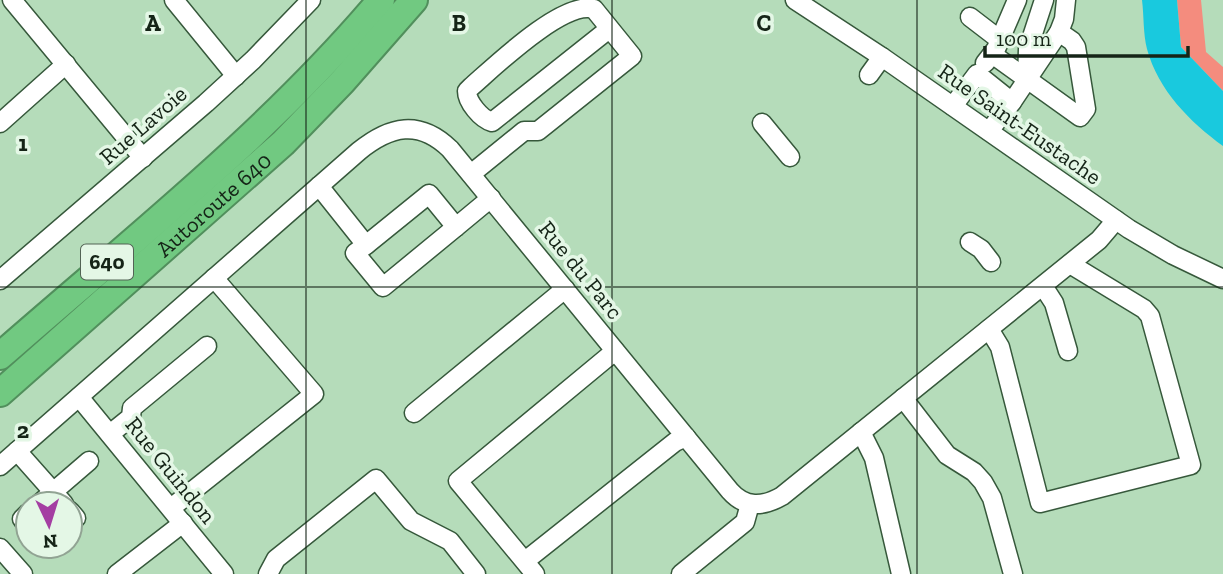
<svg xmlns="http://www.w3.org/2000/svg" width="1223" height="574" viewBox="0 0 1223 574" font-family="'Zilla Slab',serif">
<style>
.green{fill:#f48c7e}
.water{fill:#19c9de}
.lines{fill:none;stroke-linecap:round;stroke-linejoin:round}
.minor-casing{stroke:#36583b;stroke-width:21}
.highway-casing{stroke:#518f5c;stroke-width:30}
.minor{stroke:#fff;stroke-width:18}
.highway{stroke:#71c981;stroke-width:26}
.grid{fill:none;stroke:#152417;stroke-width:2;stroke-opacity:0.55}
.labels{text-anchor:middle;stroke-width:7;stroke-linejoin:round;paint-order:stroke}
.shield{fill:#e4f7e6;stroke:#536355;stroke-width:2}
.shield-label{font-size:21px;font-weight:bold;fill:#152417}
.street-label{font-size:23px;fill:#152417;stroke:#e4f7e6}
.grid-label{font-size:23px;text-anchor:middle;font-weight:bold;fill:#152417;stroke:#e4f7e6;stroke-width:7;stroke-linejoin:round;paint-order:stroke}
</style>
<rect width="100%" height="100%" fill="#b5dcba"/>
<polygon class="green" points="1177,0 1201,0 1206,52 1223,67 1223,91 1181,47"/>
<path class="water" d="M1142 0H1177L1181 47 1223 91V146C1190 122 1158 90 1147 49 1143 34 1144 16 1142 0Z"/>
<g class="lines">
<defs>
<g id="minor">
<polyline points="12,0 143,158"/>
<polyline points="174,0 236,76"/>
<polyline points="795,0 882,57 1129,229 1173,255 1223,279"/>
<polyline points="970,17 1000,40"/>
<polyline points="1059,32 1064,19 1066,0"/>
<polyline points="992,54 1080,117 1086,109 1076,47 1072,41 1059,32 1012,102"/>
<polyline points="985,63 996,49 1017,0"/>
<polyline points="869,75 882,57"/>
<polyline points="1027,80 1028,49 1044,0"/>
<polyline points="953,106 977,74 1012,102 989,131"/>
<polyline points="0,123 66,64"/>
<polyline points="762,123 790,157"/>
<path d="M471 174 524 131H538L632 56 594 9C563 0 494 67 471 87L467 91C467 102 481 119 492 122L609 29"/>
<polyline points="319,186 366,245 429,194 456,227 491,198"/>
<polyline points="970,242 981,249 991,262"/>
<polyline points="366,245 355,253 383,287 456,227"/>
<polyline points="0,280 206,103 253,60 311,0"/>
<polyline points="1043,286 1054,303 1068,351"/>
<polyline points="989,329 1000,347 1040,503 1191,465 1150,316 1144,309 1070,264"/>
<polyline points="79,397 224,574"/>
<polyline points="903,398 947,455 974,472 983,482 992,498 1013,574"/>
<polyline points="414,413 565,289"/>
<polyline points="861,432 874,458 901,574"/>
<polyline points="110,434 131,417 132,408 207,346"/>
<polyline points="17,451 64,504"/>
<path d="M0 466 359 151C390 126 419 119 450 149L730 491C745 508 763 507 782 496L1099 240 1116 220"/>
<polyline points="39,504 89,461"/>
<polyline points="171,508 314,394 214,278"/>
<polyline points="70,511 76,518"/>
<polyline points="22,519 28,513"/>
<polyline points="0,548 23,574"/>
<polyline points="525,561 675,442 686,437"/>
<polyline points="117,574 183,523"/>
<polyline points="268,574 276,559 376,479 411,521 450,541 476,574"/>
<polyline points="535,574 458,481 615,351"/>
<polyline points="681,574 745,522 750,504"/>
</g>
<g id="highway">
<path d="M0 356C130 242 269 133 381 0"/>
<path id="s1" d="M0 393 283 143 342 82 414 0"/>
</g>
</defs>
<use href="#minor" class="minor-casing"/>
<use href="#highway" class="highway-casing"/>
<use href="#minor" class="minor"/>
<use href="#highway" class="highway"/>
</g>
<path class="grid" d="M306 0V574M612 0V574M917 0V574M0 287H1223"/>
<g class="labels">
<rect class="shield" x="81" y="244.5" width="52" height="35" rx="5"/>
<g class="shield-label">
<text x="107" y="269">640</text>
</g>
<g class="street-label">
<text transform="translate(1020 124) rotate(35)" y="8">Rue Saint-Eustache</text>
<text transform="translate(143 125) rotate(-41)" y="8">Rue Lavoie</text>
<text dy="8" stroke="none"><textPath href="#s1" startOffset="285">Autoroute 640</textPath></text>
<text transform="translate(581 270) rotate(51)" y="8">Rue du Parc</text>
<text transform="translate(171 470) rotate(51)" y="8">Rue Guindon</text>
</g>
</g>
<g class="grid-label">
<text x="153" y="31">A</text>
<text x="459" y="31">B</text>
<text x="764" y="31">C</text>
<text x="23" y="151">1</text>
<text x="23" y="438">2</text>
</g>
<g transform="translate(49 525) rotate(176)"><circle r="33" fill="#e4f7e6" stroke="#91a393" stroke-width="2"/>
<path d="M0-5L12 26L0 18L-12 26Z" fill="#a43ea2"/>
<text y="-10" font-size="19" font-weight="bold" text-anchor="middle" fill="#152417">N</text>
</g>
<path d="M985 46v10h203v-10" fill="none" stroke="#152417" stroke-width="3.5"/>
<text x="996" y="46" font-size="21" fill="#152417" stroke="#e4f7e6" stroke-width="5" paint-order="stroke">100 m</text>
</svg>
